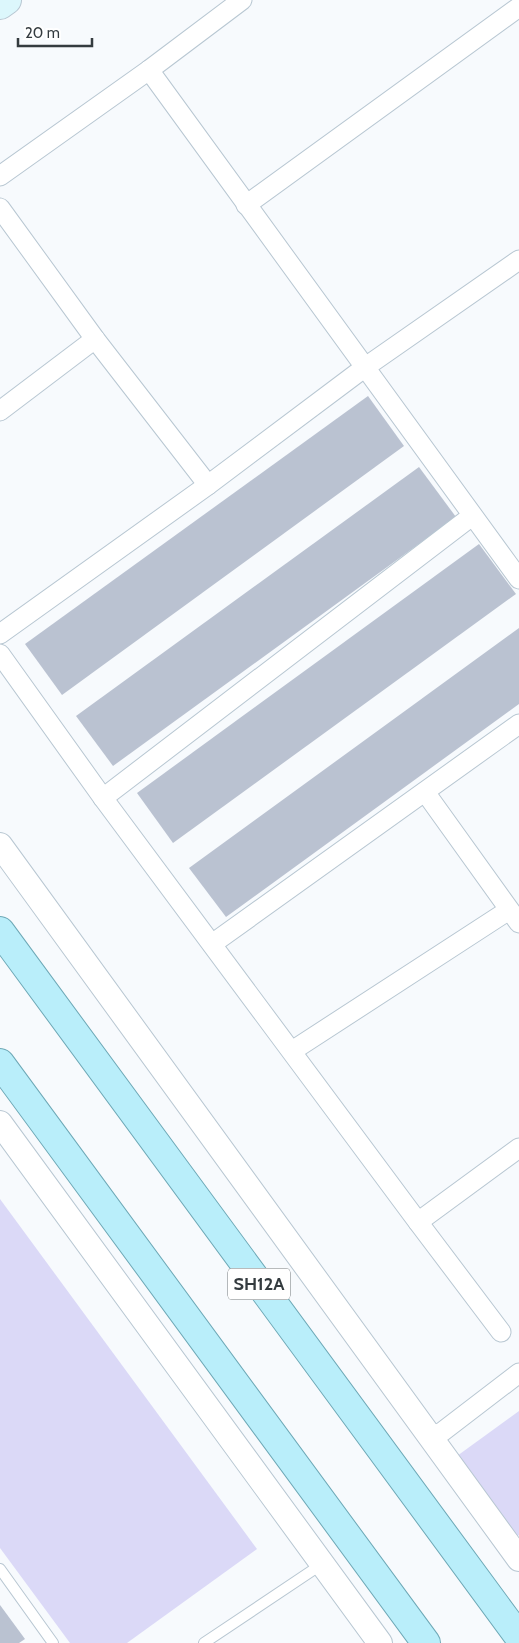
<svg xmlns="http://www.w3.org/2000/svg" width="519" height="1643" viewBox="0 0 519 1643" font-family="Cabin,sans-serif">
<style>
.green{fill:#dbd9f7}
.building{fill:#bac2d1}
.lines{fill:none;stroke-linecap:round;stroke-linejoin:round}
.service-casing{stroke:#b8c7d2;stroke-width:12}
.minor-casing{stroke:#b8c7d2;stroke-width:21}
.tertiary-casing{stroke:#b8c7d2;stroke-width:26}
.secondary-casing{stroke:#b8c7d2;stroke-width:30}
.primary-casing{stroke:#6da8b6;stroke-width:30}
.service{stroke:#fff;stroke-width:10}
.minor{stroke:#fff;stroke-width:19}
.tertiary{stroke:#fff;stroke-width:24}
.secondary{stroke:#dcf7fc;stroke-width:28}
.primary{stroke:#b9eefa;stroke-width:28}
.labels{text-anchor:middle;stroke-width:4;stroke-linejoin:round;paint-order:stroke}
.shield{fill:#fff;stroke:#717679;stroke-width:1}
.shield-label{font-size:18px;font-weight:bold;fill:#343b3f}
</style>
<rect width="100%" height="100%" fill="#f7fafd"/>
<g class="green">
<polygon points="0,1199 257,1549 127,1643 70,1643 0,1548"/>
<polygon points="519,1411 519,1535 505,1545 446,1464"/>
</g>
<g class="building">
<polygon points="368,396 404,446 62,695 25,644"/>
<polygon points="419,467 456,517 113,766 76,716"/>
<polygon points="479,544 516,594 173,843 137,793"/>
<polygon points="519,628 519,704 226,917 189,868"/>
<polygon points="0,1605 25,1639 19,1643 0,1643"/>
</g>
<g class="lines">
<defs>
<g id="service">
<polyline points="0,1569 53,1643"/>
<polyline points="204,1643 322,1564"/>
</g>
<g id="minor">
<polyline points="149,70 519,579"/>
<polyline points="0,176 149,70 242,0"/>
<polyline points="246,205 519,7"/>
<polyline points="0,208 95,339 208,485"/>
<polyline points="0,411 95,339"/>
<polyline points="0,634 208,485 364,368 519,260"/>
<polyline points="0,654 103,798 418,1222 501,1332"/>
<polyline points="425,792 519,923"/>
<polyline points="103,798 472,516"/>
<polyline points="212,944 519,724"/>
<polyline points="292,1051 509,910"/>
<polyline points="418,1222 519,1148"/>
<polyline points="431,1437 442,1432 519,1373"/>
</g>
<g id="tertiary">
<polyline points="0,845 519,1559"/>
<polyline points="0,1123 380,1643"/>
</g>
<polyline id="secondary" points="0,5 7,0"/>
<g id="primary">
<polyline points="0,931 519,1637"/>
<polyline points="0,1063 426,1643"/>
</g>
</defs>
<use href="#service" class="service-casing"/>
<use href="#minor" class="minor-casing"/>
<use href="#tertiary" class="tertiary-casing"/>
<use href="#secondary" class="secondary-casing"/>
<use href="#primary" class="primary-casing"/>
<use href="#service" class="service"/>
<use href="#minor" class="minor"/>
<use href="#tertiary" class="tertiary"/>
<use href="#secondary" class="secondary"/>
<use href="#primary" class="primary"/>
</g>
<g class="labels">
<rect class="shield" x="228" y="1268.5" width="62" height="31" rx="4"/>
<g class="shield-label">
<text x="259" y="1290">SH12A</text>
</g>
</g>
<path d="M18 38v8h74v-8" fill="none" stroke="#343b3f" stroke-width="2.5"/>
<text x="25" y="38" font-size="15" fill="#343b3f" stroke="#ffffff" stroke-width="4" paint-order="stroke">20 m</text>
</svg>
